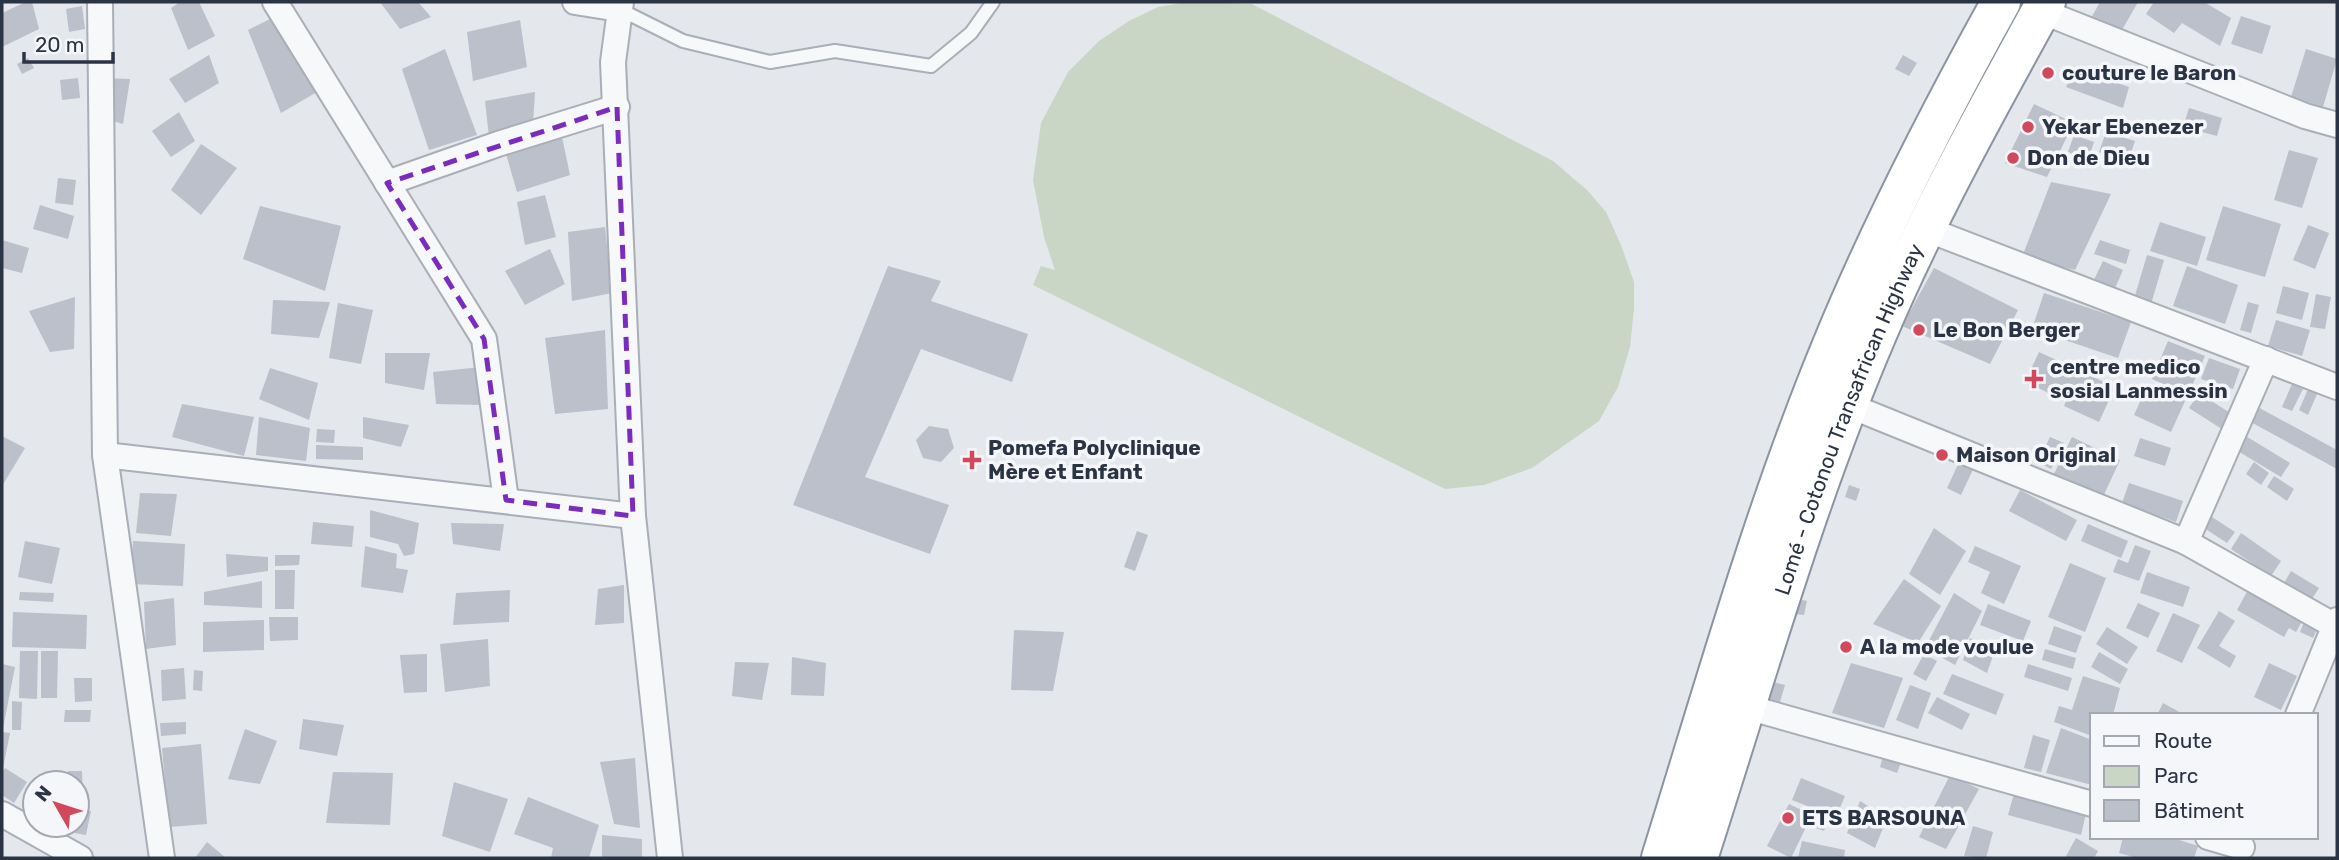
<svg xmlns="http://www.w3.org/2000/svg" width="2339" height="860" viewBox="0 0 2339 860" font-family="Rubik,sans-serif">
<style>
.green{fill:#c9d6c5}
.building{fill:#bbc0ca}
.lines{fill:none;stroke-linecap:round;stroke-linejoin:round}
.lane-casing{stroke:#a9aeb7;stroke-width:16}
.street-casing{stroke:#a9aeb7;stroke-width:28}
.highway-casing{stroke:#8b94a3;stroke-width:42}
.lane{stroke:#f7f8fa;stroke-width:12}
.street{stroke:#f7f8fa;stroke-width:24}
.highway{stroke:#fff;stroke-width:38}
.marked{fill:none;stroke:#7b2cbf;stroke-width:5;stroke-dasharray:14 9;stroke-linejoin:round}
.poi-dot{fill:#d1495b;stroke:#f4f6f9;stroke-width:2.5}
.labels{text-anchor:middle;stroke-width:7;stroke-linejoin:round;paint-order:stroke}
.poi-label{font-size:21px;font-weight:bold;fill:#2b3445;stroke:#f4f6f9;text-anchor:start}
.street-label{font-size:21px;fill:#2b3445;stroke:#f4f6f9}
</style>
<rect width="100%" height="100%" fill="#e4e7ec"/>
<polygon class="green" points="1188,2 1252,4 1553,161 1587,190 1606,212 1621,245 1634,282 1634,309 1630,347 1618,387 1599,421 1532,468 1484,485 1445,489 1033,285 1041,266 1055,270 1044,237 1033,180 1041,123 1068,72 1099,41 1129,21 1158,7"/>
<g class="building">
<polygon points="26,2 32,2 39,29 2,47 2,13"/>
<polygon points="180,2 199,2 215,36 188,50 171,8"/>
<polygon points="380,2 418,2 431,17 400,29"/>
<polygon points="2100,2 2138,2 2122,30 2090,20"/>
<polygon points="2154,2 2204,2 2231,18 2220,46 2182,23 2174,33 2146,14"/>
<polygon points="82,6 85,29 69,32 66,9"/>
<polygon points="278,15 317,92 281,113 248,30"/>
<polygon points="2241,16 2271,26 2262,54 2231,44"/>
<polygon points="520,20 527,67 473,81 467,32"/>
<polygon points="445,49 477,135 429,150 402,69"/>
<polygon points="2306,49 2337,59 2323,107 2291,97"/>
<polygon points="209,55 219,83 185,103 169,79"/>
<polygon points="1903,55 1917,63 1909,76 1895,69"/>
<polygon points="28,58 34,68 22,74 17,64"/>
<polygon points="2075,68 2129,87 2123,108 2066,87"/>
<polygon points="78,78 80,98 62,100 60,80"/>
<polygon points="105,78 130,79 123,124 103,118"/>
<polygon points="535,92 533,123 489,137 485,101"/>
<polygon points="2034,104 2074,123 2047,177 2005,163"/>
<polygon points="2189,108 2222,118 2217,136 2183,127"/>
<polygon points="179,112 195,141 171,157 152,131"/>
<polygon points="2106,132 2135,141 2128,162 2099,152"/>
<polygon points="2074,135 2094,142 2088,160 2068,152"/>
<polygon points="562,137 570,175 517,192 506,154"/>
<polygon points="201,144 237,168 201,215 171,190"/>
<polygon points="2289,150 2318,158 2302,208 2274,200"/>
<polygon points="58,178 76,180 73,205 55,203"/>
<polygon points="2051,182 2111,194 2075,270 2022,257"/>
<polygon points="545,195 556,237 525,245 517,202"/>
<polygon points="40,205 74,216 68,239 33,229"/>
<polygon points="260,206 341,226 325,291 243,259"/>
<polygon points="2223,206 2281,224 2265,277 2206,260"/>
<polygon points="2160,222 2206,237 2197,266 2150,251"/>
<polygon points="2308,225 2329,233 2315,269 2293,260"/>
<polygon points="605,227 612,293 572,301 568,232"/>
<polygon points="2,240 29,248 22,273 2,268"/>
<polygon points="2100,240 2130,250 2126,264 2094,254"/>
<polygon points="550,249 565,284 525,305 505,271"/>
<polygon points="2147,255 2164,260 2151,304 2134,299"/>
<polygon points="2103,261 2123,270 2112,295 2091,286"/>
<polygon points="888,266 941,281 931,301 1028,334 1012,382 921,349 865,477 949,505 930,554 793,505"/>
<polygon points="2187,266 2238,285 2225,324 2173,306"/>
<polygon points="1934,268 2018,310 1990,364 1902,326"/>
<polygon points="2283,286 2309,293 2302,320 2276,313"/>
<polygon points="2044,293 2131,322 2118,358 2032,329"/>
<polygon points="2316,294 2331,297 2325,329 2310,327"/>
<polygon points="75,297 74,349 50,352 29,311"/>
<polygon points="273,300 330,302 319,338 271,334"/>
<polygon points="2248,302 2259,305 2251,333 2240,330"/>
<polygon points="338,303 373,310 361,364 329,358"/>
<polygon points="2276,320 2310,330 2302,356 2268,346"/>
<polygon points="605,330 608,409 555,414 545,338"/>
<polygon points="2168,341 2205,356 2188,395 2152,379"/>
<polygon points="2039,352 2115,387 2099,422 2064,406 2066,401 2025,382"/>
<polygon points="385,353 430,353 424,390 385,383"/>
<polygon points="2209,358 2240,369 2233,389 2201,379"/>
<polygon points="481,367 483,405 436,404 433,372"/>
<polygon points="270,368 318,383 309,420 259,399"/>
<polygon points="2148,384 2185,401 2171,432 2134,415"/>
<polygon points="2292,384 2303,389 2292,411 2282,407"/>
<polygon points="2309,387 2318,392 2308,415 2299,410"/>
<polygon points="2199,393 2238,418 2228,433 2189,408"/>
<polygon points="182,404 254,417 244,456 172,437"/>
<polygon points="2254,405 2337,450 2337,469 2247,420"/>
<polygon points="259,417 310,428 306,461 256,455"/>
<polygon points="363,417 409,425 401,447 363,438"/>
<polygon points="929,426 948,429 954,448 941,462 923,458 916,440"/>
<polygon points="317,429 335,430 334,443 316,442"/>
<polygon points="2244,435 2290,463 2281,477 2236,450"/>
<polygon points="2,436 25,448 2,486"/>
<polygon points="2050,437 2064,443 2051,469 2038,462"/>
<polygon points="2072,437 2120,460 2102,499 2053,476"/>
<polygon points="2140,438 2171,448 2165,466 2134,456"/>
<polygon points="316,445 363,447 363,460 316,459"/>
<polygon points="1962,456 1976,463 1961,495 1947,488"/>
<polygon points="2254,462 2269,473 2261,485 2246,474"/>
<polygon points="2274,476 2294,489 2287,501 2267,487"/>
<polygon points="2129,483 2183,501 2176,522 2122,503"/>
<polygon points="1849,485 1860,489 1856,501 1845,497"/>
<polygon points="2020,490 2077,520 2066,541 2009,511"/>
<polygon points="140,493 177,494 171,536 136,533"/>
<polygon points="370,510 419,523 414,554 404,556 398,544 370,537"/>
<polygon points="2206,513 2235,532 2227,543 2198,524"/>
<polygon points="313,522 354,526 352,547 311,544"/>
<polygon points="451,523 504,524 500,551 453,544"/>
<polygon points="2088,524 2128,541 2121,558 2081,541"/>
<polygon points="1934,528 1966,551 1940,595 1909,574"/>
<polygon points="1137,531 1148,535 1135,571 1124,567"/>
<polygon points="2241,533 2281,561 2271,576 2231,549"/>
<polygon points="25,541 60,548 52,584 18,577"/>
<polygon points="133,541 185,544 183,586 130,584"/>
<polygon points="2135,545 2151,551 2139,581 2113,572 2118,559 2128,563"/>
<polygon points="365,546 397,554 396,568 408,570 403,593 361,587"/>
<polygon points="1975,546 2021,566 2004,604 1981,593 1990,572 1968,562"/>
<polygon points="226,554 268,557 268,571 227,577"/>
<polygon points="275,555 300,555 299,565 275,566"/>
<polygon points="2070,563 2106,578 2085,632 2048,617"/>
<polygon points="275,570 295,570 294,609 275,609"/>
<polygon points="2291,571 2319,588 2310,602 2283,585"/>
<polygon points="2147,572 2190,587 2183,607 2140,593"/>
<polygon points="1904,579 1941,606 1918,643 1873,624"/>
<polygon points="262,581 262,608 204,605 204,592"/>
<polygon points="624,585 624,623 595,625 598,589"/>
<polygon points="2249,588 2304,618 2296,632 2289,628 2284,637 2237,610"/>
<polygon points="510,590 509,622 453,625 456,593"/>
<polygon points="20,592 54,593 53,602 19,600"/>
<polygon points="1954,593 1982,611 1955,665 1925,648"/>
<polygon points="174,598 176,645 146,649 144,602"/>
<polygon points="1797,599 1807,601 1804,615 1795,614"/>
<polygon points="2138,603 2160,613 2148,638 2126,628"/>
<polygon points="1988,604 2031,621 2023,641 1980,625"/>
<polygon points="2219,611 2235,621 2219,646 2236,656 2230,668 2197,648"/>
<polygon points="13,612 87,615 86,649 12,647"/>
<polygon points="2173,613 2200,625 2182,663 2156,651"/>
<polygon points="269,617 298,617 298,640 270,641"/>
<polygon points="2306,617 2320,623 2313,638 2300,632"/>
<polygon points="264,620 264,650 203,652 203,622"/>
<polygon points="2054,626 2082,636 2076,653 2048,644"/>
<polygon points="2107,627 2138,647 2127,664 2096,644"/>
<polygon points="1014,630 1064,632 1053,691 1011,690"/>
<polygon points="1970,638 1995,650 1987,673 1963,660"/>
<polygon points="488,639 490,686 445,692 440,644"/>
<polygon points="2045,649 2076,658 2073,669 2042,660"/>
<polygon points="20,651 38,651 37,699 19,698"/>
<polygon points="41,651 58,651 57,698 41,698"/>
<polygon points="2099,652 2128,669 2120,684 2091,667"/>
<polygon points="427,654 427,692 404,693 400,655"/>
<polygon points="1924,654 1937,661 1926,681 1913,674"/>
<polygon points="792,657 826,663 824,696 791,695"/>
<polygon points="735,662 769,663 762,700 732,696"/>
<polygon points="1851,663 1903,678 1884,728 1832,713"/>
<polygon points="2269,663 2297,676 2281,710 2254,697"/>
<polygon points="2,664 15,667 3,728 2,728"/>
<polygon points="2028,664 2072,678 2068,691 2024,677"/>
<polygon points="184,668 186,699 162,701 161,670"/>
<polygon points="194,670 203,671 202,691 193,690"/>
<polygon points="1952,674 2004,694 1996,715 1943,694"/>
<polygon points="2083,676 2120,688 2113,715 2092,715 2092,736 2054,722 2059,706 2072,710"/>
<polygon points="74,678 92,678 92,701 75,702"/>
<polygon points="1769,681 1785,685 1777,712 1761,708"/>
<polygon points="1910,685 1931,693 1918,729 1896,720"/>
<polygon points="1937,697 1970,714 1962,730 1928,713"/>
<polygon points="12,701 22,702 21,730 12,730"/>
<polygon points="2163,703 2185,715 2157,715"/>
<polygon points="65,710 91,710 90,722 64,722"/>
<polygon points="303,719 344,725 337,756 299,749"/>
<polygon points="186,722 186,734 161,736 160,723"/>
<polygon points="2061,728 2092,740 2092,785 2046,773"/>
<polygon points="245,729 277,741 260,784 228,779"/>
<polygon points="2,732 10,733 3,768 2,768"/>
<polygon points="2033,735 2050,740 2041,772 2024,768"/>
<polygon points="201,744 207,824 169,827 162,748"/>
<polygon points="1884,753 1902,760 1897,773 1880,767"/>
<polygon points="635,758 640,828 614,824 600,762"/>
<polygon points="5,768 27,782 14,803 2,795 2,773"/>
<polygon points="68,771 82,771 83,800 77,800 77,783 68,783"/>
<polygon points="333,772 393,773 390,825 326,823"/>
<polygon points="1950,775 1979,789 1946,849 1919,837"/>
<polygon points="1801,778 1845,796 1836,817 1830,815 1824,831 1813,827 1820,811 1792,800"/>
<polygon points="454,782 508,799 490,852 442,836"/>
<polygon points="2015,790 2087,809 2081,835 2008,815"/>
<polygon points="528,797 599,825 589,858 551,858 553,848 514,834"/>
<polygon points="1860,801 1887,818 1875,848 1847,833"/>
<polygon points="1789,804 1812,815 1791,858 1767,846"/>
<polygon points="77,808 91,811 86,835 63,831 64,825 77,825"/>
<polygon points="1973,826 1993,832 1986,858 1964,856"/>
<polygon points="602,835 642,839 642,858 602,858"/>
<polygon points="2123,837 2170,837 2198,846 2194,858 2137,858 2119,853"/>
<polygon points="2076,838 2098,851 2094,858 2065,858"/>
<polygon points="1802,841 1845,850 1844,858 1798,858"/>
<polygon points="207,842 226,858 195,858"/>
</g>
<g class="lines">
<defs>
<polyline id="lane" points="619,9 683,41 770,62 835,51 931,66 971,33 993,2"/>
<g id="street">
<polyline points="100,2 105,455 162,858"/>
<polyline points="275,2 484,339 506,500"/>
<polyline points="575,2 619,9"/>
<polyline points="621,2 613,62 633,516 670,858"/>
<polyline points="2041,11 2305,116 2337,125"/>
<polyline points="387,183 498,144 617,107"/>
<polyline points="1926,229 2337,387"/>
<polyline points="1848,405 2186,542 2335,626"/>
<polyline points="105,455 633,516"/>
<polyline points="2186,542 2266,359"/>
<polyline points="1747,707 2092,804"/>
<polyline points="2298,715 2337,620"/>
<polyline points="2,814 80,858"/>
<polyline points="2208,837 2242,847"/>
</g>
<g id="highway">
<path d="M1661 858C1715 685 1764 508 1834 340 1882 224 1940 112 2001 2"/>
<path id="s1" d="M1698 858C1755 682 1805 502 1878 332 1926 219 1987 109 2046 2"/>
</g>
</defs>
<use href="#lane" class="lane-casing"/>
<use href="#street" class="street-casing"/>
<use href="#highway" class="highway-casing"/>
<use href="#lane" class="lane"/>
<use href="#street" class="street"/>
<use href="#highway" class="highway"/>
</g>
<path class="marked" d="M617 107 633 516 506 500 484 339 387 183Z"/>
<g class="poi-dot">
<circle cx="2048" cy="73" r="7"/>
<circle cx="2028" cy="127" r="7"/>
<circle cx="2013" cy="158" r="7"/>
<circle cx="1919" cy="330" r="7"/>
<path d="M2030.5 368.5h7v7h7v7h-7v7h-7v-7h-7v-7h7z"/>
<circle cx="1942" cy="455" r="7"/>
<path d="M968.5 449.5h7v7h7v7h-7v7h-7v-7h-7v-7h7z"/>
<circle cx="1846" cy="647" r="7"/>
<circle cx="1788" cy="818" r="7"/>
</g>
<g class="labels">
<g class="poi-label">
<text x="2062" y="80">couture le Baron</text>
<text x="2042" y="134">Yekar Ebenezer</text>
<text x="2027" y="165">Don de Dieu</text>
<text x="1933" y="337">Le Bon Berger</text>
<text x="2050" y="374">centre medico<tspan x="2050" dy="24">sosial Lanmessin</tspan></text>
<text x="988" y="455">Pomefa Polyclinique<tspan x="988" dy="24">Mère et Enfant</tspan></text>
<text x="1956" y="462">Maison Original</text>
<text x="1860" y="654">A la mode voulue</text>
<text x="1802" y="825">ETS BARSOUNA</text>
</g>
<g class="street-label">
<text dy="7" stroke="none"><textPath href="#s1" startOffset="464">Lomé - Cotonou Transafrican Highway</textPath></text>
</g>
</g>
<rect width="2339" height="860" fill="none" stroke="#2b3445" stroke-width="7"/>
<rect x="2090" y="713" width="228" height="126" fill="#f4f6f9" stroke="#a4a8b1" stroke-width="2"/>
<rect x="2104" y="736" width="35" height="10" fill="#f7f8fa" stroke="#a4a8b1" stroke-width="2"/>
<text x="2154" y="748" font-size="21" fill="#2b3445">Route</text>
<rect x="2104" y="766" width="35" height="21" fill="#c9d6c5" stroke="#a4a8b1" stroke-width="2"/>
<text x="2154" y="783" font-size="21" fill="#2b3445">Parc</text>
<rect x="2104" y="800" width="35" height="21" fill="#bbc0ca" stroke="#a4a8b1" stroke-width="2"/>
<text x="2154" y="818" font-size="21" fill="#2b3445">Bâtiment</text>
<g transform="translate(56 804) rotate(309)"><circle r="33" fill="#f4f6f9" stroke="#a4a8b1" stroke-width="2"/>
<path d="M0-5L12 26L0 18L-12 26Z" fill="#d1495b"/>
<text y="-10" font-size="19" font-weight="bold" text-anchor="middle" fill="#2b3445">N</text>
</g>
<path d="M24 52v10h89v-10" fill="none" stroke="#2b3445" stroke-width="3.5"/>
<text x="35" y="52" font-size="21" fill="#2b3445" stroke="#f4f6f9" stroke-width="5" paint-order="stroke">20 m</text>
</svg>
